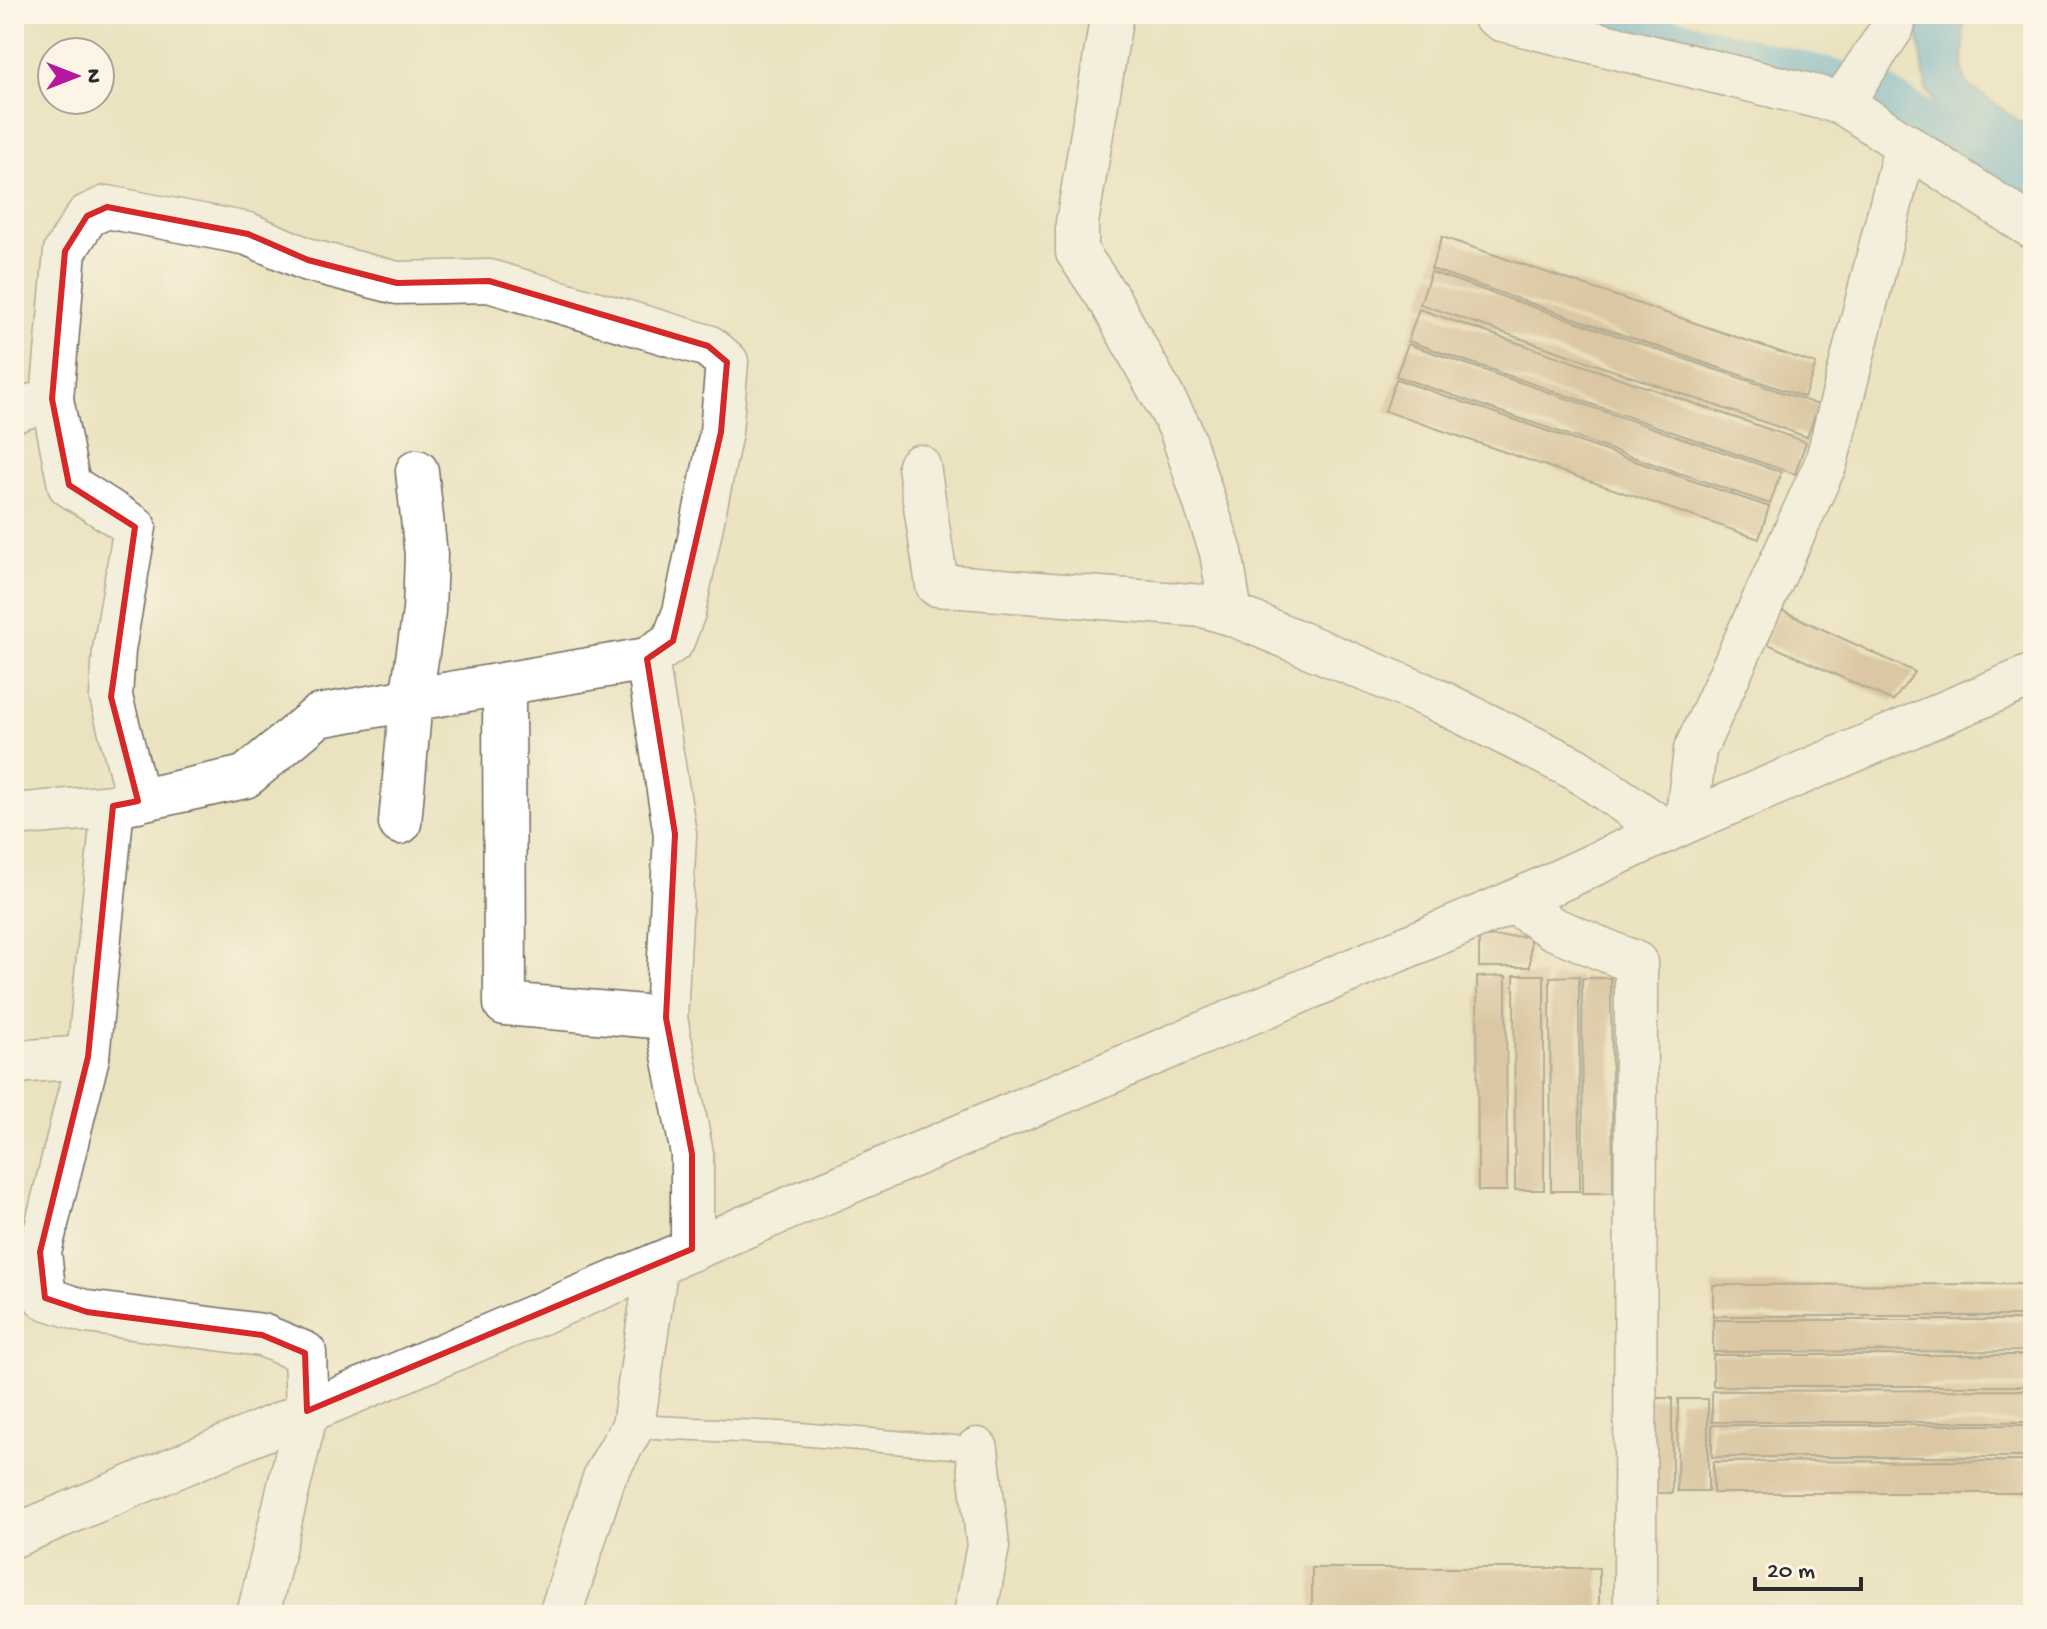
<svg xmlns="http://www.w3.org/2000/svg" width="2047" height="1629" viewBox="0 0 2047 1629" font-family="'Gochi Hand',sans-serif">
<style>
.water{fill:#5eb1d9;stroke:#446e82;stroke-width:2}
.lines{fill:none;stroke-linecap:round;stroke-linejoin:round}
.canal{stroke:#5eb1d9;stroke-width:38}
.building{fill:#c8a680}
.service-casing{stroke:#6e6b5f;stroke-width:25}
.minor-casing{stroke:#6e6b5f;stroke-width:45}
.service{stroke:#fff;stroke-width:22}
.minor{stroke:#fff;stroke-width:42}
.marked{fill:none;stroke:#d62828;stroke-width:6;stroke-linejoin:round}
</style>
<rect width="100%" height="100%" fill="#fcf5e5"/>
<filter id="ink" filterUnits="userSpaceOnUse"><feTurbulence type="fractalNoise" baseFrequency=".0125" numOctaves="2"/><feDisplacementMap in="SourceGraphic" scale="16" xChannelSelector="R" yChannelSelector="G"/><feConvolveMatrix kernelMatrix="1 2 1 2 8 2 1 2 1" color-interpolation-filters="sRGB"/></filter>
<filter id="wash" filterUnits="userSpaceOnUse"><feTurbulence type="fractalNoise" baseFrequency=".006" numOctaves="4" result="noise"/><feDisplacementMap in="SourceGraphic" scale="32" xChannelSelector="R" yChannelSelector="G"/><feGaussianBlur stdDeviation="1.8" result="paint"/><feColorMatrix in="noise" values="0 0 0 0 0 0 0 0 0 0 0 0 0 0 0 0 0 1.4 0 .05"/><feComposite in="paint" operator="in"/></filter>
<g filter="url(#wash)">
<rect width="100%" height="100%" fill="#ebe2bf"/>
<polygon class="water" points="1916,14 1964,14 1963,72 1967,84 2033,131 2033,217 1967,170 1981,142 1940,112 1926,89"/>
<g class="lines">
<polyline class="canal" points="1582,14 1875,89 2033,188"/>
</g>
<g id="blocks">
<g class="building">
<polygon points="1442,237 1816,364 1804,397 1431,269"/>
<polygon points="1431,272 1819,405 1807,437 1420,304"/>
<polygon points="1419,309 1806,442 1795,474 1408,341"/>
<polygon points="1408,344 1781,472 1770,504 1396,376"/>
<polygon points="1396,379 1769,507 1759,539 1385,411"/>
<polygon points="1779,609 1915,672 1893,701 1766,643"/>
<polygon points="1530,936 1530,967 1479,967 1479,937"/>
<polygon points="1514,975 1544,975 1544,1190 1515,1190"/>
<polygon points="1506,976 1507,1191 1478,1191 1477,977"/>
<polygon points="1579,976 1580,1191 1551,1191 1550,977"/>
<polygon points="1582,978 1611,978 1613,1193 1583,1193"/>
<polygon points="2033,1284 2033,1316 1713,1316 1713,1285"/>
<polygon points="1713,1320 2033,1320 2033,1351 1713,1352"/>
<rect x="1713" y="1355" width="320" height="31"/>
<polygon points="2033,1390 2033,1422 1712,1422 1712,1391"/>
<rect x="1646" y="1398" width="26" height="95"/>
<polygon points="1678,1399 1708,1399 1708,1491 1677,1491"/>
<rect x="1712" y="1425" width="321" height="32"/>
<polygon points="2033,1461 2033,1493 1713,1493 1713,1462"/>
<rect x="1312" y="1568" width="287" height="47"/>
</g>
</g>
</g>
<g filter="url(#ink)">
<use href="#blocks" fill-opacity="0" stroke="#6e6b5f" stroke-width="2"/>
<g class="lines">
<defs>
<polyline id="service" points="633,1426 799,1434 977,1449"/>
<g id="minor">
<polyline points="1112,14 1077,223 1077,252 1111,302 1180,428 1221,552 1231,614"/>
<polyline points="1493,14 1502,20 1842,103 2033,228"/>
<polyline points="1842,103 1893,27 1896,14"/>
<polyline points="52,399 69,485 135,527 114,650 111,697 138,801"/>
<polyline points="14,411 52,399 65,251 87,216 107,207 248,234 308,260 397,283 489,281 708,346 727,362 721,432 684,612 673,641 647,659 318,716 245,777 113,806 14,815"/>
<polyline points="919,466 937,585 1203,606 1231,614 1435,699 1576,769 1666,831"/>
<polyline points="647,659 675,834 666,1018 692,1154 692,1249"/>
<polyline points="504,684 505,1004 666,1018"/>
<polyline points="113,806 88,1057 40,1252 45,1298 87,1312 262,1335 305,1353 307,1411 258,1615"/>
<polyline points="1686,822 1695,750 1826,463 1906,144"/>
<polyline points="400,823 411,700 424,611 426,555 417,471"/>
<polyline points="1513,902 1552,928 1636,963 1635,1615"/>
<polyline points="14,1062 88,1057"/>
<polyline points="14,1536 1513,902 1686,822 2033,675"/>
<polyline points="560,1615 605,1475 633,1426 657,1264"/>
<polyline points="975,1615 988,1546 977,1449"/>
</g>
</defs>
<use href="#service" class="service-casing"/>
<use href="#minor" class="minor-casing"/>
<use href="#service" class="service"/>
<use href="#minor" class="minor"/>
</g>
</g>
<path d="M0 0H2047V1629H0ZM107 207 248 234 308 260 397 283 489 281 708 346 727 362 721 432 673 641 647 659 675 834 666 1018 692 1154V1249L307 1411 305 1353 262 1335 87 1312 45 1298 40 1252 88 1057 113 806 138 801 111 697 135 527 69 485 52 399 65 251 87 216Z" fill="#ebe2bf" fill-opacity=".55" fill-rule="evenodd"/>
<path class="marked" d="M107 207 248 234 308 260 397 283 489 281 708 346 727 362 721 432 673 641 647 659 675 834 666 1018 692 1154V1249L307 1411 305 1353 262 1335 87 1312 45 1298 40 1252 88 1057 113 806 138 801 111 697 135 527 69 485 52 399 65 251 87 216Z"/>
<rect width="2047" height="1629" fill="none" stroke="#fcf5e5" stroke-width="48"/>
<g transform="translate(76 76) rotate(90)"><circle r="38" fill="#fcf5e5" stroke="#a8a49b" stroke-width="2"/>
<path d="M0-6L14 30L0 20L-14 30Z" fill="#b5179e"/>
<text y="-12" font-size="22" font-weight="bold" text-anchor="middle" fill="#2b2b2b">N</text>
</g>
<path d="M1755 1577v12h106v-12" fill="none" stroke="#2b2b2b" stroke-width="4"/>
<text x="1767" y="1577" font-size="24" fill="#2b2b2b" stroke="#fcf5e5" stroke-width="6" paint-order="stroke">20 m</text>
</svg>
